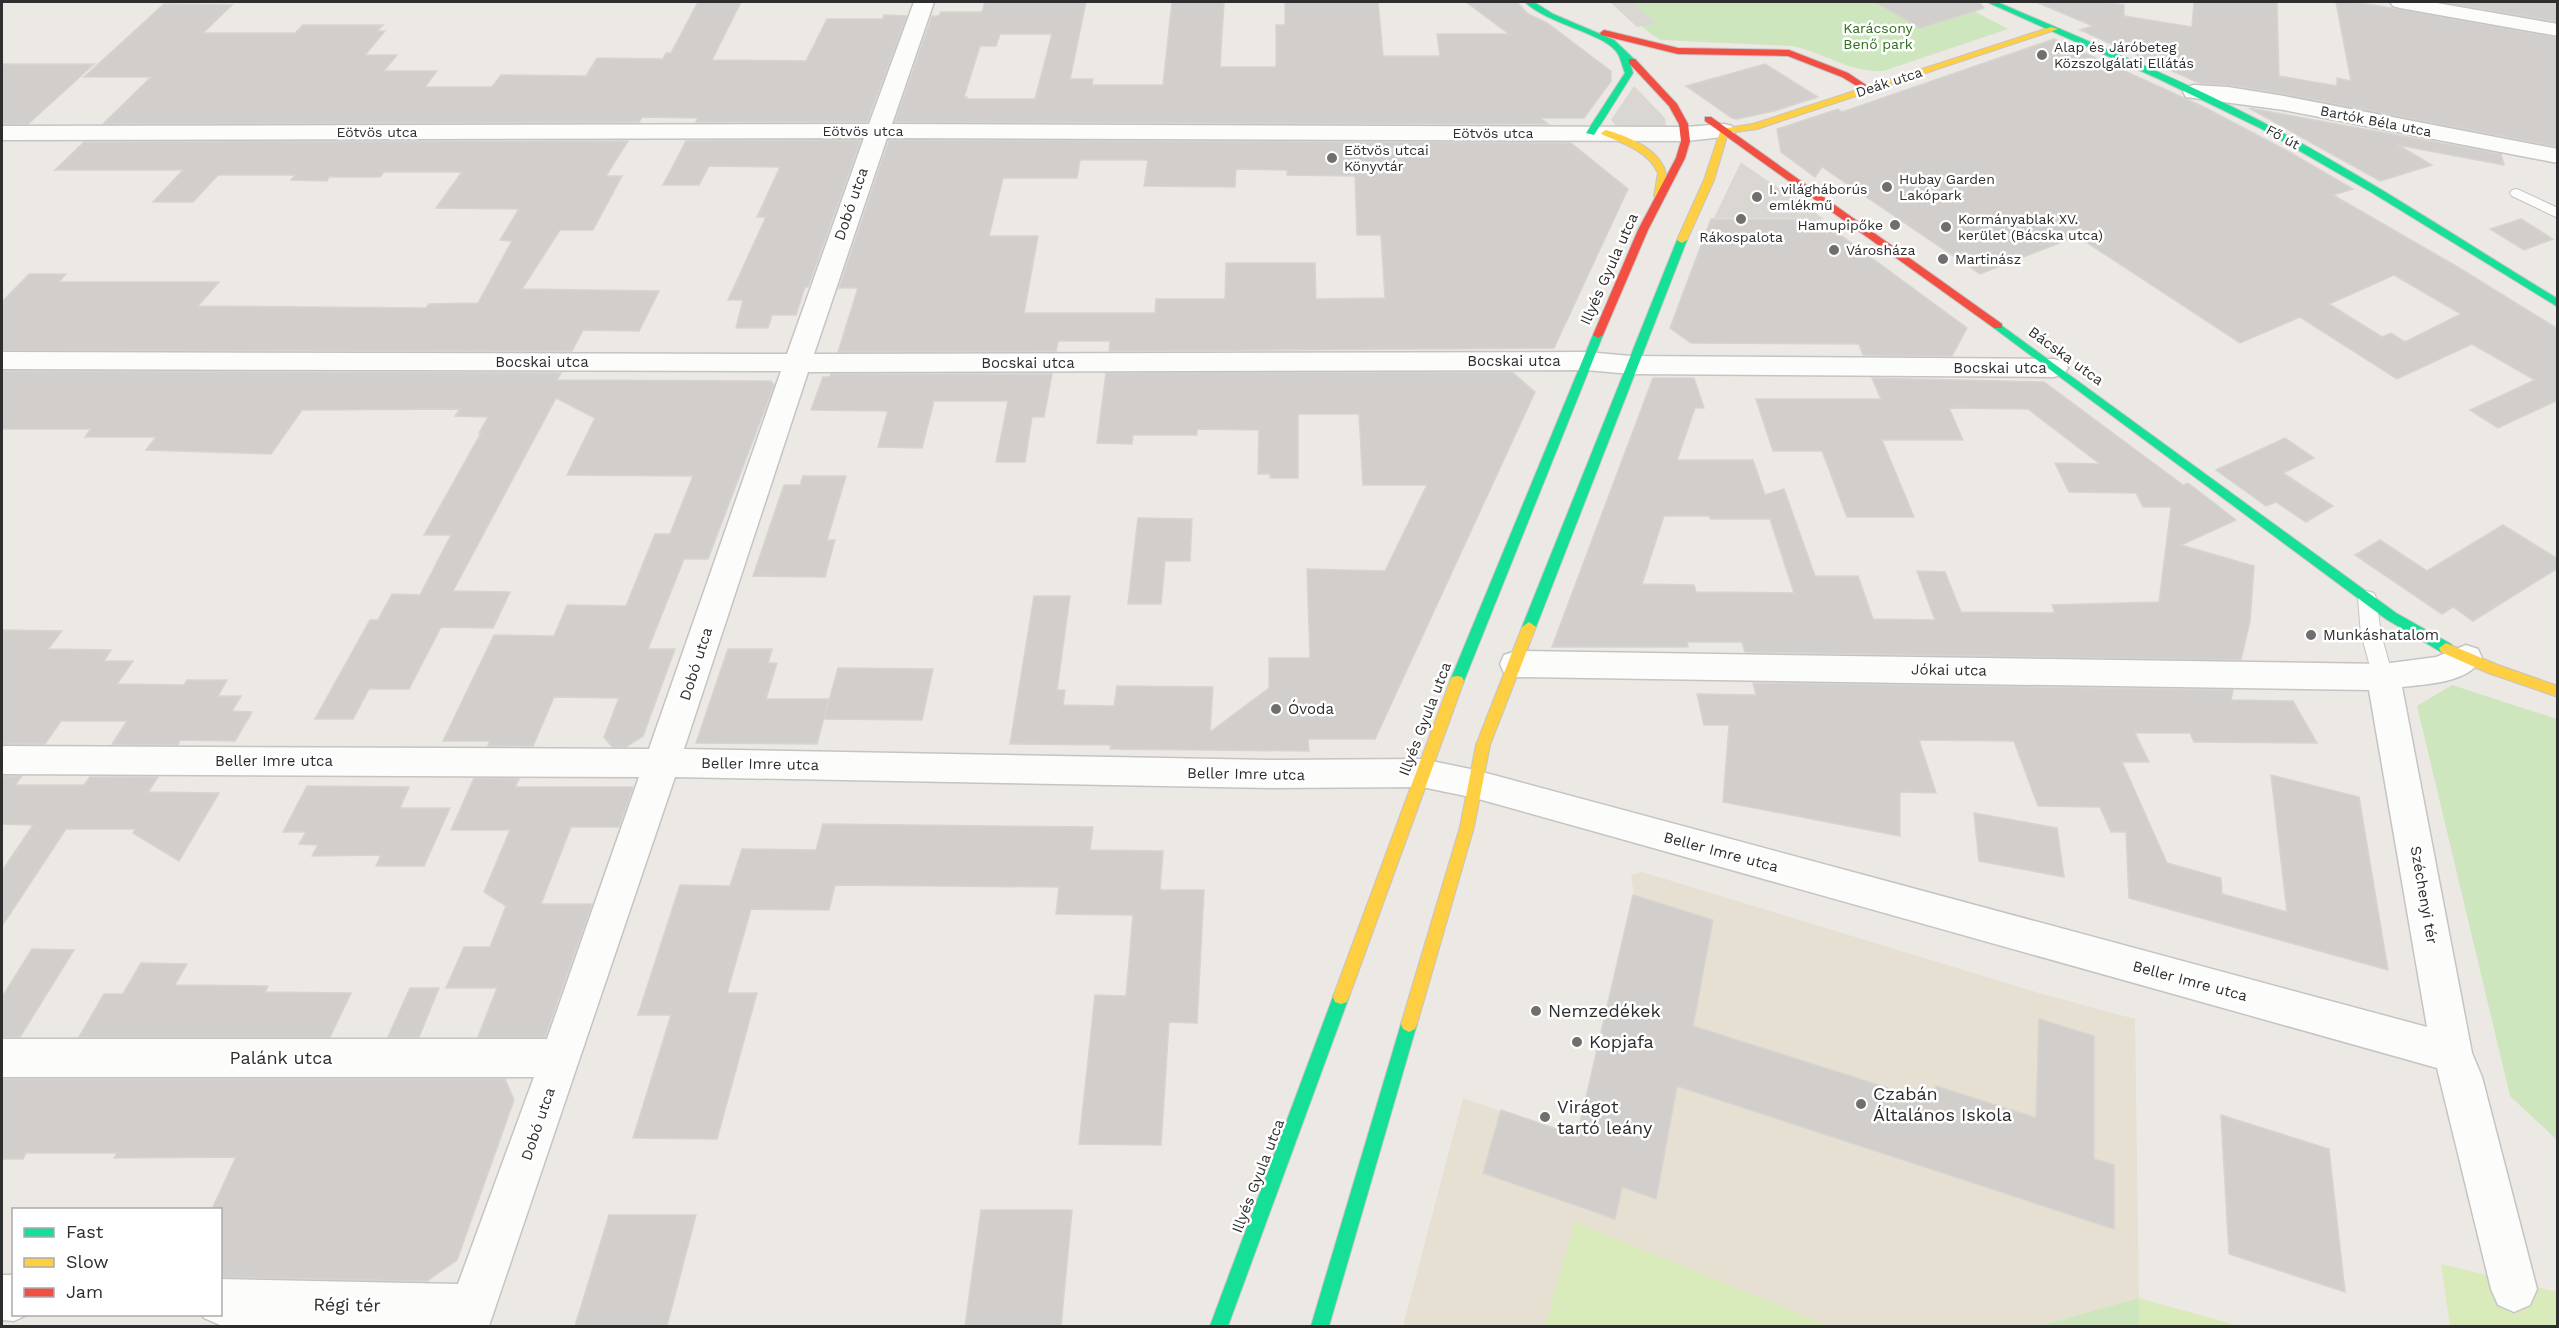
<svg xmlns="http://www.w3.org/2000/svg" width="2559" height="1328" viewBox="0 0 2559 1328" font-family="'Work Sans',sans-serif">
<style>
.education{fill:#e6e0d3}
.green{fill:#cee6be}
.pitch{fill:#d9eabb}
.plaza{fill:#dad6d2}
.building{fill:#d1cecb;stroke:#d7d4d0;stroke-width:1.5;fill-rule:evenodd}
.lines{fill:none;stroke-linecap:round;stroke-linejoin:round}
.lane-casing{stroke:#c5c4c5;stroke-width:2}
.street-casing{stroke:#c5c4c5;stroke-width:3}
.fast-casing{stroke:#c5c4c5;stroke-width:2}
.slow-casing{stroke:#c5c4c5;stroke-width:2}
.jam-casing{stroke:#c5c4c5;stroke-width:2}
.lane{fill:#fcfcfb;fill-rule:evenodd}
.street{fill:#fcfcfb;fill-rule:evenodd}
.fast{fill:#16e098;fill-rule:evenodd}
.slow{fill:#ffcf43;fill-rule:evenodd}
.jam{fill:#f24e42;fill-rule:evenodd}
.poi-dot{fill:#706f6e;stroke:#fff;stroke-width:2}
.labels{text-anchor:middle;stroke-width:5;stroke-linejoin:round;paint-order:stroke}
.far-park-label{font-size:14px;fill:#2c6e1b;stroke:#fff}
.far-poi-label{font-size:14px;fill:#2e2e2e;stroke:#fff;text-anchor:start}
.far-street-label{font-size:14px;fill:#2e2e2e;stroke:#fff}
.street-label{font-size:15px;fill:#2e2e2e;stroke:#fff}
.poi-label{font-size:15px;fill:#2e2e2e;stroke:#fff;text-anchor:start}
.near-poi-label{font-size:18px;fill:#2e2e2e;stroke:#fff;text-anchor:start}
.near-street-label{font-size:18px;fill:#2e2e2e;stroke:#fff}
</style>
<rect width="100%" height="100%" fill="#ece8e4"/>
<polygon class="education" points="1642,872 2039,993 2135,1019 2139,1298 2038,1326 1403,1326 1463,1098 1578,1138 1634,896 1631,875"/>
<g class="green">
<path d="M1612 2H1957L2008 29 1883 71C1850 73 1823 52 1792 46L1661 40 1651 34Z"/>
<polygon points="2452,685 2557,719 2557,1140 2510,1096 2417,706"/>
<polygon points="2139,1298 2139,1326 2038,1326"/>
</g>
<g class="pitch">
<polygon points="1575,1222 1829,1326 1545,1326"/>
<polygon points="2441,1264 2557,1292 2557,1326 2450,1326"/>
<polygon points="2139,1298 2239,1326 2139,1326"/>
</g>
<g class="plaza">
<polygon points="1610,2 1632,2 1656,23 1637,27"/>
<polygon points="1634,86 1665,118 1666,127 1617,127 1611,120"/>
<polygon points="1741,162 1746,166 1824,219 1714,218"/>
</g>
<g class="building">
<polygon points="698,2 741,2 712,60 806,61 827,19 883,19 884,15 907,16 867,122 696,122 698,118 642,117 639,122 103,124 151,77 84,77 164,4 232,5 203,33 295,33 303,25 383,25 377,31 385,31 365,55 397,55 384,71 437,71 425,87 492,87 501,75 586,76 597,58 663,59 666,53 671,53"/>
<path d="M985 2H1086L1070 79H1093L1092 85H1163L1172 2H1224L1220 67H1276V25H1285V2H1378L1383 56H1440L1437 34H1509L1466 2H1517L1528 14 1547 23 1611 71V81L1584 118H1540L1548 124 895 122 932 16H939L941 12H982ZM1000 34H1052L1035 99H967V97H964L980 46H996Z"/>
<polygon points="1875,2 1979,2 1984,8 1920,28"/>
<polygon points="2036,2 2105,2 2124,5 2124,16 2192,27 2194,2 2277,2 2279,76 2337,86 2337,78 2351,81 2336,2 2353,2 2392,8 2558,38 2558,147 2284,94 2228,85 2199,83 2080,30 2093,26"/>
<polygon points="2441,2 2558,2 2558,22"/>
<path d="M2054 39 2204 107 2291 153 2353 189 2333 195 2456 266 2558 329V400L2498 428 2470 410 2535 380 2472 344 2397 379 2300 317 2240 343 2077 236 1980 274 1822 167 1815 177 1781 152 1777 129 1838 109 1842 112ZM2394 275 2461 314 2405 342 2391 333 2382 337 2329 304Z"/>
<polygon points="2,64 94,64 28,124 2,124"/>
<polygon points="1765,64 1818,97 1774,111 1737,119 1732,118 1686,86"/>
<polygon points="2249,108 2501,154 2504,165 2398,145 2432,165 2380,181"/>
<polygon points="861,140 808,287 805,287 796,315 772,315 768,328 736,328 743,300 728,300 766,217 757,217 780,167 709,166 699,185 663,185 686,141"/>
<path d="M889 140 1571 143 1628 189 1554 348 1109 351 1110 341H1060L1058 342 1056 351 838 352 858 288H839ZM1080 160H1148L1144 186 1235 187 1236 169 1287 170V175L1355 176 1357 235H1381L1385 298 1316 299 1315 263H1226L1225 299H1156L1155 313H1024L1038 236H989L1003 178H1077Z"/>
<polygon points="628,141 606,176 622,176 593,230 560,230 522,289 659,291 639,331 583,330 572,351 2,350 2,302 29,274 66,274 59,282 219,282 198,306 426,308 429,304 478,303 512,241 500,240 519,209 436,208 462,172 384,172 380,177 329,177 327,181 291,180 295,175 218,175 193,202 153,202 183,170 55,170 84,142"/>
<polygon points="1711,219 1820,220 1967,328 1952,356 1863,355 1859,344 1691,343 1670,328"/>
<polygon points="2521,219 2553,239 2524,250 2490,229"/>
<polygon points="2,371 561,373 557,380 771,381 774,385 708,559 684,559 648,649 675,649 643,736 626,747 612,747 604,737 619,698 554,697 533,746 488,746 490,741 443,741 494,635 554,636 567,605 626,606 655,534 670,534 693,476 567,475 595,418 556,398 453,591 510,592 493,628 441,627 409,689 369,689 353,719 315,719 370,620 378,620 392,594 420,595 451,535 424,535 481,433 479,433 488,417 455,416 460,409 302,410 271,454 146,450 156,437 85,437 91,429 2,429"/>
<polygon points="1512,372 1535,392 1375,739 1308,739 1309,751 1110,749 1111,745 1010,744 1034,596 1070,596 1057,690 1065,690 1063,705 1114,706 1117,686 1213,687 1210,732 1269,688 1269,658 1310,658 1307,569 1385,571 1427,485 1363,485 1359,414 1298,414 1298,478 1270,478 1270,474 1258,474 1259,430 1197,429 1197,435 1133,435 1132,444 1097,443 1106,373"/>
<polygon points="831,374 1052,374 1044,417 1032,417 1025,462 996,462 1008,401 934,401 922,448 878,447 888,411 811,410 823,377 830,377"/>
<path d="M1653 378H1694L1704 408H1695L1677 460H1753L1765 495 1784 489 1815 576H1858L1873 619 1935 620 1917 571 1945 572 1961 612 2055 613 2052 605 2159 602 2171 507H2143L2136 493 2069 492 2055 463 2100 464 2028 409 1949 408 1963 440H1882L1914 517H1847L1822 451H1773L1756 399H1881L1872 378 2044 382 2183 485 2188 483 2236 520 2181 545 2254 566 2250 621 2241 660 1745 652 1742 642H1687L1688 647H1552ZM1664 516H1709L1711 519H1770L1794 593 1696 592 1694 585 1642 584Z"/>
<polygon points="2285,438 2314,458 2283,473 2333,506 2306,522 2276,502 2266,506 2216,470"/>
<polygon points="803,476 846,476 827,540 835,540 825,577 753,576 784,485 800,485"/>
<polygon points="1138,518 1192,519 1190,561 1165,561 1161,604 1128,604"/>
<polygon points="2503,525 2558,559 2558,568 2473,621 2453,607 2442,614 2355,555 2380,540 2427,571"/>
<polygon points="2,630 62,631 48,649 111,650 104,661 133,661 117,684 184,685 187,680 227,680 218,696 241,696 232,711 252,712 235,741 180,740 178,745 112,744 127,721 61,721 45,744 2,744"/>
<polygon points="728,649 772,649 768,663 777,663 766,699 829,699 817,744 696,743"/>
<polygon points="838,668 933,669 922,720 824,719"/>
<polygon points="1753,683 2233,690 2231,700 2293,701 2317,743 2194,742 2190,733 2135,733 2149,762 2122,762 2167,863 2221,878 2222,894 2287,912 2271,775 2359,797 2388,970 2129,898 2126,832 2111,832 2100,807 2038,806 2014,741 1919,740 1936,793 1900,792 1900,836 1723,802 1729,725 1704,725 1697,694 1756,695"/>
<polygon points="2,776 22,776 15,785 84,785 90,777 158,777 148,792 219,793 179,861 133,833 136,829 66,829 2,926 2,871 33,825 2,824"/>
<polygon points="474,778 519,779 515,787 633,787 619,827 571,827 541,904 592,904 545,1037 478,1037 497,988 446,988 464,947 490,947 506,906 484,892 510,830 451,830"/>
<polygon points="307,786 409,787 400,808 450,808 424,866 376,866 381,855 312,856 318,845 299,844 306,832 283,832"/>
<polygon points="1974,813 2057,828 2064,877 1979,861"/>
<polygon points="823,824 1093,827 1090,850 1163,851 1160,890 1204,890 1197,1023 1169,1022 1161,1145 1079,1144 1095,995 1126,996 1133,915 1056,914 1059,887 835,885 829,910 751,909 727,993 757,993 717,1139 633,1138 671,1015 638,1015 680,885 730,886 742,849 816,850"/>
<polygon points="1633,895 1713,920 1693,1026 1935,1103 1936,1086 2036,1118 2039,1019 2094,1036 2094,1159 2114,1165 2114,1229 1677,1086 1656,1199 1622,1187 1615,1219 1483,1173 1501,1110 1577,1136"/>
<polygon points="32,949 74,950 20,1037 2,1037 2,997"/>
<polygon points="141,963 187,964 175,985 268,986 265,992 351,993 330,1037 79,1037 104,994 123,994"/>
<polygon points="410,988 439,988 419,1037 388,1037"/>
<polygon points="2,1079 505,1079 514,1100 457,1260 427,1281 220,1277 220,1209 212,1209 236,1157 114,1158 117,1153 26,1153 23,1159 2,1159"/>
<polygon points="2221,1115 2329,1149 2345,1292 2229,1254"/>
<polygon points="981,1210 1072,1210 1061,1326 965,1326"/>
<polygon points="609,1215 696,1215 667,1326 575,1326"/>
</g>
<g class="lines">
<defs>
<g id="lane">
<polygon points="2517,189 2558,208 2558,218 2512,196 2510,193 2512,190"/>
<polygon points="2367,591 2374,593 2376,598 2381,634 2393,677 2390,682 2383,685 2376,682 2373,677 2361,634 2358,598 2360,593"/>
</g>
<g id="street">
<path d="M914 2H934L892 124 1686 127 1724 124 1732 126 1735 131 1732 136 1686 141 887 138 814 354 1586 352 1631 356 2054 359 2064 362 2068 368 2064 374 2054 377 1631 374 1586 370 808 372 684 749 1271 760 1422 759 1475 770 2427 1027 2369 690 1516 677 1504 673 1500 664 1504 655 1516 651 2383 664 2436 657 2466 645 2478 649 2482 658C2469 683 2427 684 2402 687L2472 1053 2482 1077 2537 1289 2530 1305 2514 1312 2498 1305 2491 1289 2437 1068 1475 798 1422 787 1271 788 675 777 489 1326 220 1325 204 1318 202 1314H220V1279L458 1284 534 1077H2V1039H547L639 777 2 774V746L649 749 781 371 2 369V352L787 354 864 138 2 140V126L869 124Z"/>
<polygon points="2390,2 2431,2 2558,24 2558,36 2400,8 2393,6"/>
<polygon points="2194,85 2228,87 2284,96 2558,149 2558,163 2284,110 2186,97 2183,92 2186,87"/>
<polygon points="2,1275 14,1275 14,1314 29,1314 14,1321 2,1320"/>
</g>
<g id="fast">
<path d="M1525 2H1534L1553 14 1614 40 1636 61 1630 63 1633 73 1594 135 1586 133 1625 73C1622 66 1621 57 1616 51 1600 32 1548 24 1525 2Z"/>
<path d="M1987 2H1997C2087 41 2178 78 2266 124 2366 177 2461 240 2558 299V307L2371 192 2260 128 2159 79Z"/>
<polygon points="1682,237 1687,240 1536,627 1529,632 1524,630 1522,627 1677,240"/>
<polygon points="1998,323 2396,613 2451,644 2453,648 2451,652 2441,652 2386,619 1994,328 1993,326"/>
<polygon points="1598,332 1603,335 1464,681 1462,685 1452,685 1450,681 1593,335"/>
<polygon points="1341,990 1347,992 1349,997 1228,1326 1210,1326 1333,997 1335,992"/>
<polygon points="1409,1016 1415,1019 1417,1024 1329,1326 1311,1326 1401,1024 1403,1019"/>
</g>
<g id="slow">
<polygon points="2051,27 2058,29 1757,129 1728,133 1714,180 1687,240 1682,243 1677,240 1704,180 1721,129 1753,124"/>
<path d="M1606 130C1637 139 1681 159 1662 198L1654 196 1658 173C1649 152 1623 143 1603 135L1601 133Z"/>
<polygon points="1529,622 1536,627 1490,745 1474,827 1417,1024 1415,1029 1409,1032 1403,1029 1401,1024 1460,827 1476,745 1522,627"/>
<polygon points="2446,643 2498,665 2558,686 2558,697 2488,673 2441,652 2439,648"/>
<polygon points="1457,676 1462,677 1464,681 1349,997 1347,1002 1341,1004 1335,1002 1333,997 1450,681 1452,677"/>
</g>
<g id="jam">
<polygon points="1604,30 1678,48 1789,50 1848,73 1872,89 1865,91 1842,77 1788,56 1678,54 1601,35 1600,33"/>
<polygon points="1629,59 1635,59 1677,104 1688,124 1690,141 1685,158 1648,230 1603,335 1598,338 1593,335 1638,230 1676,158 1681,141 1679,124 1669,106 1629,63"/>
<polygon points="1705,117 1711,117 2002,324 2002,328 1994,328 1705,121"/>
</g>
</defs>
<use href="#lane" class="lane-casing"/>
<use href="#street" class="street-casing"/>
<use href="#fast" class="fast-casing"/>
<use href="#slow" class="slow-casing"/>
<use href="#jam" class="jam-casing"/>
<use href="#lane" class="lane"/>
<use href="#street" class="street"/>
<use href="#fast" class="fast"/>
<use href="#slow" class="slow"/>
<use href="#jam" class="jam"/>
</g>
<g class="poi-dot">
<circle cx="2042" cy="55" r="6"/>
<circle cx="1332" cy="158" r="6"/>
<circle cx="1887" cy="187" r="6"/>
<circle cx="1757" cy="197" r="6"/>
<circle cx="1741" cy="219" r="6"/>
<circle cx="1895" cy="225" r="6"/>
<circle cx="1946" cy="227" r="6"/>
<circle cx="1834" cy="250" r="6"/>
<circle cx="1943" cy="259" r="6"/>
<circle cx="2311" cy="635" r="6"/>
<circle cx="1276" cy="709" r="6"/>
<circle cx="1536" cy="1011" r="6"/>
<circle cx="1577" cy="1042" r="6"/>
<circle cx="1861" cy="1104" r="6"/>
<circle cx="1545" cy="1117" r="6"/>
</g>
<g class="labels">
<g class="far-park-label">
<text x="1878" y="33">Karácsony<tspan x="1878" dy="16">Benő park</tspan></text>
</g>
<g class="far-poi-label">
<text x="2054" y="52">Alap és Járóbeteg<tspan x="2054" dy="16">Közszolgálati Ellátás</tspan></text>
<text x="1344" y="155">Eötvös utcai<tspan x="1344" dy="16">Könyvtár</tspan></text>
<text x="1899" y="184">Hubay Garden<tspan x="1899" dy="16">Lakópark</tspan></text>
<text x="1769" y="194">I. világháborús<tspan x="1769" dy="16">emlékmű</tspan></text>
<text x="1958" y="224">Kormányablak XV.<tspan x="1958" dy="16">kerület (Bácska utca)</tspan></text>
<text x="1883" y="230" text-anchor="end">Hamupipőke</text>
<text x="1741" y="242" text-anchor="middle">Rákospalota</text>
<text x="1846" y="255">Városháza</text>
<text x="1955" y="264">Martinász</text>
</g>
<g class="far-street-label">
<text transform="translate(1889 82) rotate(-18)" y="5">Deák utca</text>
<text transform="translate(2376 121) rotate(11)" y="5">Bartók Béla utca</text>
<text x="863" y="136">Eötvös utca</text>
<text x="377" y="137">Eötvös utca</text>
<text x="1493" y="138">Eötvös utca</text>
<text transform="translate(2283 137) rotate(29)" y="5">Fő út</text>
</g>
<g class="street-label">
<text transform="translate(851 204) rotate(-71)" y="5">Dobó utca</text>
<text transform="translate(1609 269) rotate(-66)" y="5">Illyés Gyula utca</text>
<text transform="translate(2066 356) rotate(36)" y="5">Bácska utca</text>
<text x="1514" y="366">Bocskai utca</text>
<text x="542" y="367">Bocskai utca</text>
<text x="1028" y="368">Bocskai utca</text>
<text x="2000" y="373">Bocskai utca</text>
<text transform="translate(696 664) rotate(-72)" y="5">Dobó utca</text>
<text transform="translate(1949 670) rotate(1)" y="5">Jókai utca</text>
<text transform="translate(1425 719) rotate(-69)" y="5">Illyés Gyula utca</text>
<text x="274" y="766">Beller Imre utca</text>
<text transform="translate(760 764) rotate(1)" y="5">Beller Imre utca</text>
<text transform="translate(1246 774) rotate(1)" y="5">Beller Imre utca</text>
<text transform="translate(1721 852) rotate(15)" y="5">Beller Imre utca</text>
<text transform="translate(2424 895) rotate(80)" y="5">Széchenyi tér</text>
<text transform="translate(2190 981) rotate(15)" y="5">Beller Imre utca</text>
<text transform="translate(538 1124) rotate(-71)" y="5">Dobó utca</text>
<text transform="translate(1258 1176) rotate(-69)" y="5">Illyés Gyula utca</text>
</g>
<g class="poi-label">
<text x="2323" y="640">Munkáshatalom</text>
<text x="1288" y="714">Óvoda</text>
</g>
<g class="near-poi-label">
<text x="1548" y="1017">Nemzedékek</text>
<text x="1589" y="1048">Kopjafa</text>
<text x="1873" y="1100">Czabán<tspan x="1873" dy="21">Általános Iskola</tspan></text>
<text x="1557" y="1113">Virágot<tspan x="1557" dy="21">tartó leány</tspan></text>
</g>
<g class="near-street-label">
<text x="281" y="1064">Palánk utca</text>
<text transform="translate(347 1305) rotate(1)" y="6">Régi tér</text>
</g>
</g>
<rect width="2559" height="1328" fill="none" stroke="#2e2e2e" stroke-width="6"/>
<rect x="12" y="1208" width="210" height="108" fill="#ffffff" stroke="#ababab" stroke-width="1.5"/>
<rect x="24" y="1228" width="30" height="9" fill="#16e098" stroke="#ababab" stroke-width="1.5"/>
<text x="66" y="1238" font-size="18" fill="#2e2e2e">Fast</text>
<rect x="24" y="1258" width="30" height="9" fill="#ffcf43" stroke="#ababab" stroke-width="1.5"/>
<text x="66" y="1268" font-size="18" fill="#2e2e2e">Slow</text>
<rect x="24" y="1288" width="30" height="9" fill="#f24e42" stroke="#ababab" stroke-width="1.5"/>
<text x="66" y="1298" font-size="18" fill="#2e2e2e">Jam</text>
</svg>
